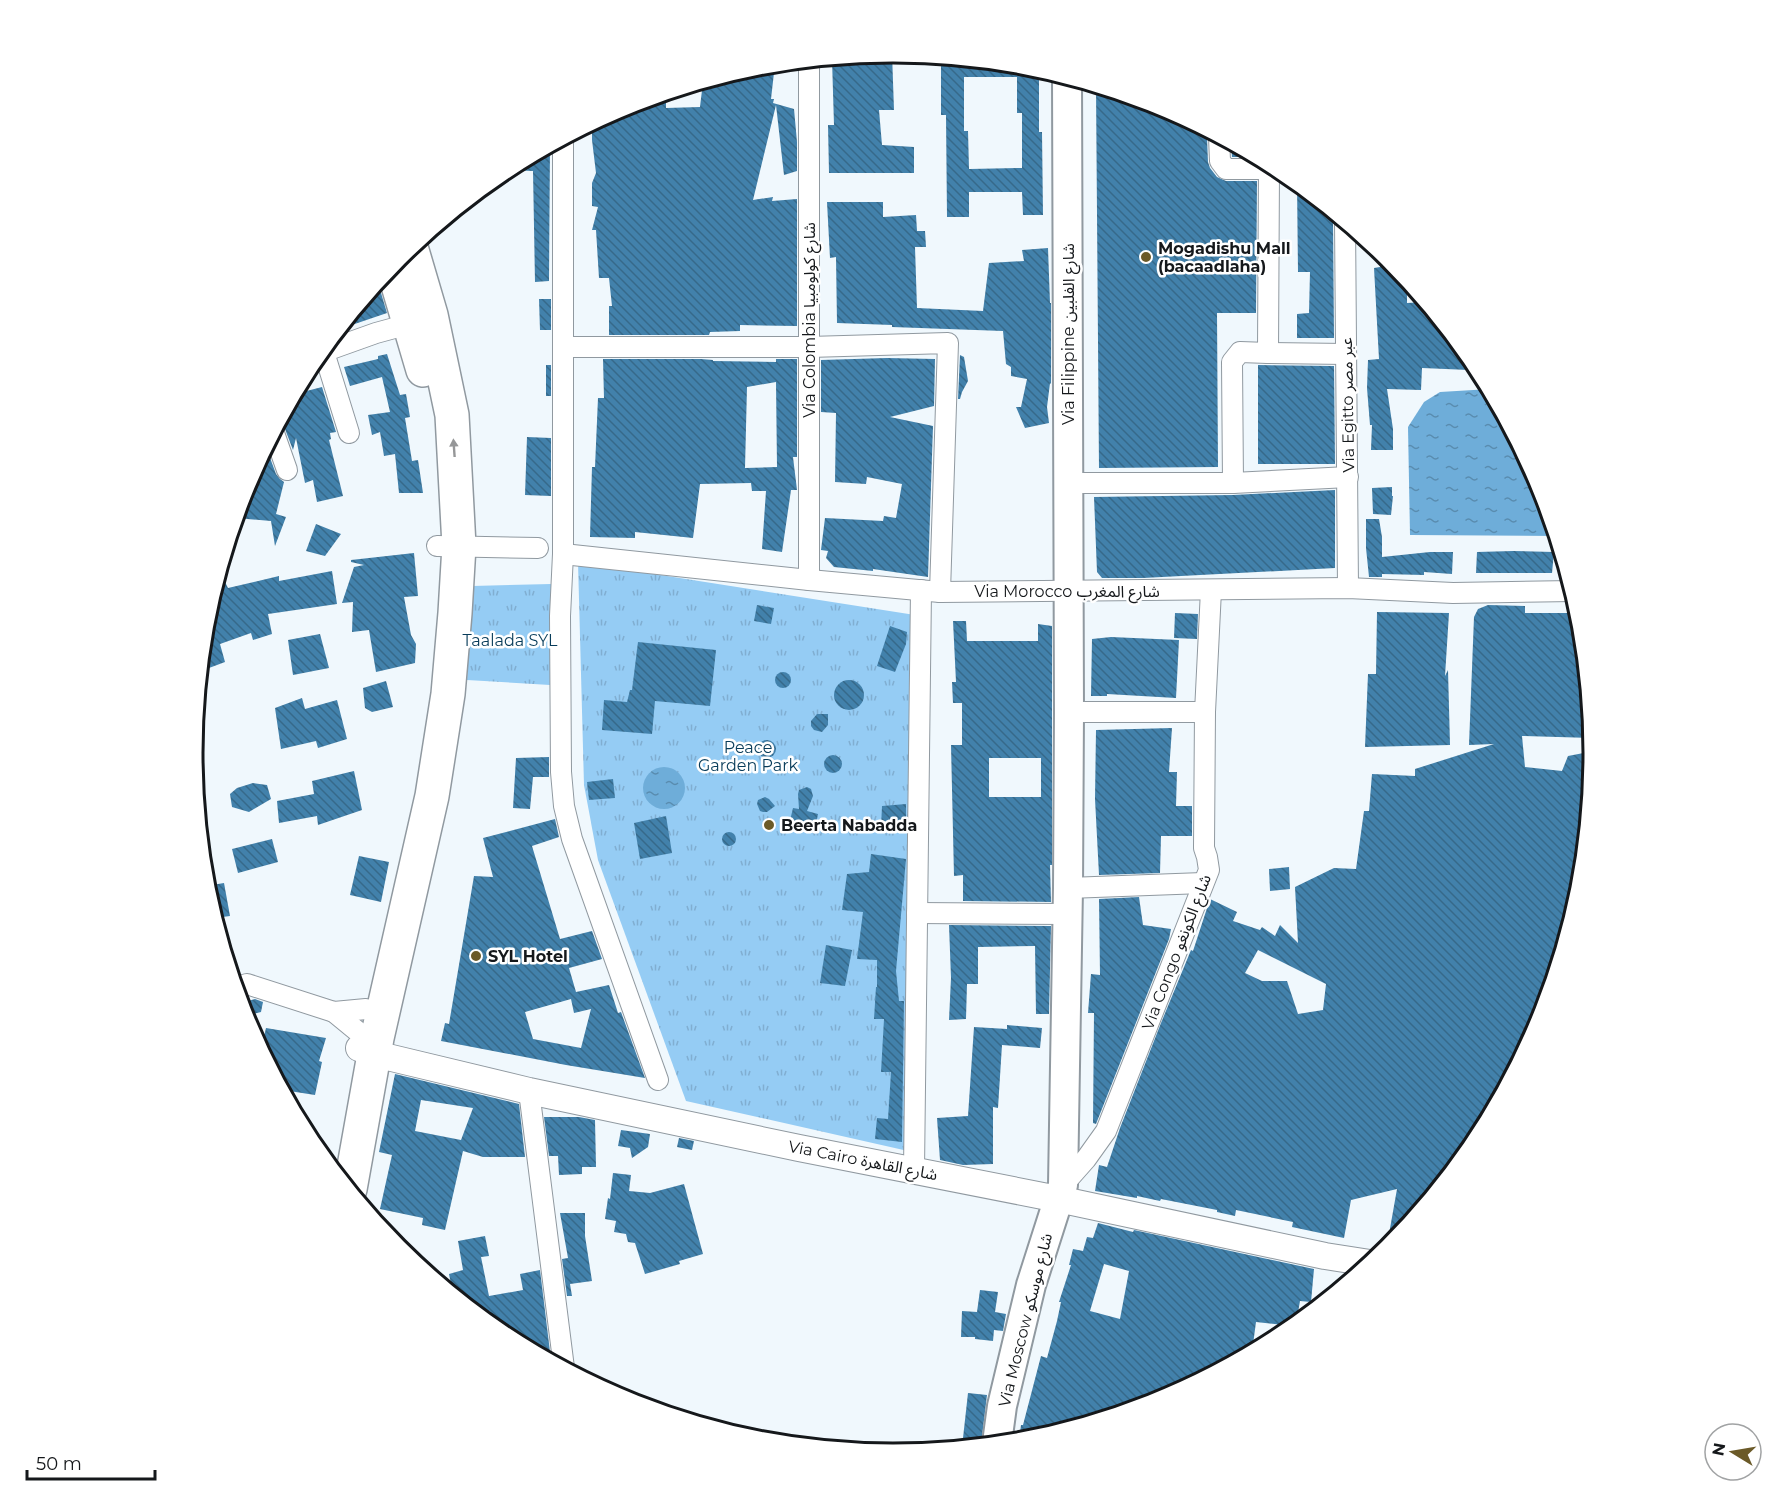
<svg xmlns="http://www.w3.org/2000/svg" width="1787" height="1506" viewBox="0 0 1787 1506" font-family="Montserrat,'Noto Sans Arabic',sans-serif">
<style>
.park{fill:url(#park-tufts)}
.water{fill:url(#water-ripples)}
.building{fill:url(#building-back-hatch);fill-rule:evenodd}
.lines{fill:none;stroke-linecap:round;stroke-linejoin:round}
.minor-casing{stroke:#9099a0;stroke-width:22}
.tertiary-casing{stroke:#9099a0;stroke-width:28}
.secondary-casing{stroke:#9099a0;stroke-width:32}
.trunk-casing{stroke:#9099a0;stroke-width:36}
.minor{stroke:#fff;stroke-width:20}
.tertiary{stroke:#fff;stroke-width:26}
.secondary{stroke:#fff;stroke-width:28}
.trunk{stroke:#fff;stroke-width:33}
.oneway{fill:#969798}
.poi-dot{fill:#6b5a28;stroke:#fff;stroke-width:2}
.labels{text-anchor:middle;stroke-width:5;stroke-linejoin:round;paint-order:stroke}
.poi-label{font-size:16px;font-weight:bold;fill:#15181b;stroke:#fff;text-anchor:start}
.street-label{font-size:16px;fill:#15181b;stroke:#fff}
.park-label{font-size:16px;fill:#083c5a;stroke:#fff}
.rim{fill:none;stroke:#15181b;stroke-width:3}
</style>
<defs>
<pattern id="park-tufts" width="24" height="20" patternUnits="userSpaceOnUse" patternTransform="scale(1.5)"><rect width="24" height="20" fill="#95ccf4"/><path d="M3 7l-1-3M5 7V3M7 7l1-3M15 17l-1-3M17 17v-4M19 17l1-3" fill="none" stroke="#80aed1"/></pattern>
<pattern id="water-ripples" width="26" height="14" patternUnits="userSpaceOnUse" patternTransform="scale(1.5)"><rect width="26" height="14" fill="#6eadd9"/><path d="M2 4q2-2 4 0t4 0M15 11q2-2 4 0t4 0" fill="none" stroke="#598caf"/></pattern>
<pattern id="building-back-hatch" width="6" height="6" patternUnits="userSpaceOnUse" patternTransform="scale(1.5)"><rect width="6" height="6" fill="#4281ab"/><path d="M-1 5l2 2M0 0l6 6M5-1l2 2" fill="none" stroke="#36698a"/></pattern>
</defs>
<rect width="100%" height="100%" fill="#f0f8fd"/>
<g class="park">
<polygon points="578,562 915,615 908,1151 686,1101 598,860 584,785"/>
<polygon points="551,584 550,685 467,680 472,586"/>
</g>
<g class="water">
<polygon points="1490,389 1541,485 1556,536 1410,535 1408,427 1424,402 1440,392"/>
<circle cx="664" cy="788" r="21"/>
</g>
<g class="building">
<polygon points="892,53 894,110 879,110 882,145 914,147 914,173 829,173 828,125 834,125 832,59"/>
<path d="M941 57 1030 66 1042 70V77H1039V132H1042L1043 215H1023L1022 192H969V217H947L946 115H941ZM964 77H1017V113H1022V168L969 169 968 131H964Z"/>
<polygon points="775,64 771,99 774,99 773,103 794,109 797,142 797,171 784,175 776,105 753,200 773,197 772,201 797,199 797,326 740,325 740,331 710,332 709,335 609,335 609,306 612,306 609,278 599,278 596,230 592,230 598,207 592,206 592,183 596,173 592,140 592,124 626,106 666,94 666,108 700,107 703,82 757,66"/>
<polygon points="1096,86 1162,106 1209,131 1207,138 1208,162 1210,168 1217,177 1226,181 1257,181 1256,313 1217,313 1218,467 1099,468"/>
<polygon points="1231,143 1257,157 1232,157"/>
<polygon points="550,146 549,281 535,282 533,171 505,170"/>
<polygon points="1297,182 1336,214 1333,221 1334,338 1297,338 1297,314 1309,313 1310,272 1298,272"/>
<polygon points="827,202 883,202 883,217 916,215 917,231 925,231 926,247 915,247 917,308 983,311 989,263 1024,261 1022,250 1048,248 1050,303 1051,303 1051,384 1050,383 1047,407 1049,423 1025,428 1016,407 1021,407 1027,379 1011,376 1011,367 1006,364 1003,331 892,327 892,325 837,323 836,257 830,258"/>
<polygon points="1380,250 1389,258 1407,280 1407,303 1425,302 1470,357 1469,370 1422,368 1421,390 1387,389 1393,429 1393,450 1371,450 1372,425 1370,425 1367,388 1368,360 1379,359 1374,268 1380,267"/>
<polygon points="378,283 387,313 340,329"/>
<polygon points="539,299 551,299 551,330 540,330"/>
<polygon points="387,354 400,395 406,394 410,417 405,418 412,461 418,460 423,493 399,493 395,454 384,456 380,432 372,435 368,415 390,412 382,377 350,386 344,367 378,359 378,356"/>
<polygon points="960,355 964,357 968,381 962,392 960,399 958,399"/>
<polygon points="887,358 935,359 934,406 890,417 933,426 928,577 873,569 873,571 834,567 826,558 828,551 821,550 825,518 883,521 884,516 896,518 902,484 867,477 866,484 835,482 836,413 821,412 821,360"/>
<path d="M603 359H701L713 360V361L776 362V359H797V457H793L797 490H791L782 552 762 549 766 491H752L751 483 700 484 693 538 635 532V538L590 537 592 467H595L598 398H604ZM776 382 777 467 745 468 747 387Z"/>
<rect x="546" y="365" width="5" height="31"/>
<polygon points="1258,365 1334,366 1335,464 1258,464"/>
<polygon points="322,387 336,432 330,433 331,439 329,440 343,496 317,502 313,480 305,483 296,438 293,450 285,429 280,423 295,394"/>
<polygon points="527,437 551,438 551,496 525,495"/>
<polygon points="266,447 276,474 280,479 284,482 276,514 286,517 275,546 271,521 236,518 246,485"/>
<polygon points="1392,487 1392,496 1393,496 1391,515 1373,514 1372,488"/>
<polygon points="1335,490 1335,568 1143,578 1102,578 1097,572 1094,497 1233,495"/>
<polygon points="1366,519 1379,519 1382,537 1382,557 1430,552 1453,552 1452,574 1424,572 1424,575 1382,574 1382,577 1369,577 1366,548"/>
<polygon points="316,524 341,534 325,556 306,551"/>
<polygon points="1513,551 1554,552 1552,573 1476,573 1477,552"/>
<polygon points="414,553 418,596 404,597 411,635 416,644 415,663 376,672 369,630 352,632 353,602 342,603 354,567 364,565 351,562 351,560"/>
<polygon points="332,571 337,604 268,614 272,634 253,640 251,633 220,644 225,662 201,671 207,616 220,572 228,588 279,576 279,581"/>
<polygon points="757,605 774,608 771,624 754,621"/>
<path d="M1488 605 1525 606V613H1572V625L1582 626 1588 689 1586 713 1590 714 1592 738 1522 736 1525 767 1562 771 1568 756 1594 751V753L1580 890 1541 1021 1476 1142 1386 1251 1397 1189 1351 1200 1344 1238 1292 1227 1293 1222 1236 1210 1235 1216 1217 1212V1210L1161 1199 1160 1201 1137 1196V1198L1095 1191 1099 1165 1107 1167 1120 1128 1161 1023 1191 950 1193 951 1210 899 1237 912 1233 921 1260 930 1262 927 1275 936 1280 925 1298 943 1295 887 1334 868 1356 869 1364 811H1369L1372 774 1415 776V769L1494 744 1469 745 1474 617 1478 609ZM1258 950 1326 984 1323 1010 1298 1014 1287 981H1262L1245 973Z"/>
<polygon points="1377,612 1449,613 1445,676 1448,670 1450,745 1365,747 1368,674 1376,674"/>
<polygon points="1175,613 1198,614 1197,639 1174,638"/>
<path d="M953 621H966L967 641H1038V624L1052 626V865H1050L1051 902 963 901V875L954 876 951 745H962V703H953L952 682H956ZM989 758H1041V797H989Z"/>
<polygon points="890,626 907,632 906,644 895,672 877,666"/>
<polygon points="320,634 329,668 293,675 288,640"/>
<polygon points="1111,637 1179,640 1176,698 1107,694 1107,696 1091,696 1092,639"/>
<polygon points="638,642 716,650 710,706 655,701 652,734 602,730 604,700 627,702 630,690 632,690"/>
<circle cx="783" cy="680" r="8"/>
<circle cx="849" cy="695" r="15"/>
<polygon points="386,681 393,707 372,712 365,708 363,688"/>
<polygon points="302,698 305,709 337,700 347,739 318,748 316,741 281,749 275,708"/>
<polygon points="817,714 828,714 828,725 822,732 814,730 811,726 811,721"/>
<polygon points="1172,728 1169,772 1177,772 1176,806 1192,806 1192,836 1161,836 1160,873 1099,875 1095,799 1096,730"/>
<circle cx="767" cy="749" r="9"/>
<circle cx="833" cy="764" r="9"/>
<polygon points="549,757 549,777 533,777 530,809 513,808 516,758"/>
<polygon points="354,771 362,810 318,825 317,816 279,823 277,801 314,794 312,781"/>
<polygon points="613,779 615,798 589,800 587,782"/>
<polygon points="253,783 267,785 271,799 249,812 232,807 230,794 237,788"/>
<polygon points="807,787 811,789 813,796 807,811 818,814 815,829 788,829 793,808 799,809 798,794 799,790"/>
<polygon points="765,797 769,799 775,806 767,812 763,812 760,811 757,804 758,800"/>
<polygon points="906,804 906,828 881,828 882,806"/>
<polygon points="666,816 672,853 640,859 634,823"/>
<path d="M555 819 559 837 532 846 560 939 592 931 602 959 569 968 576 992 609 985 618 1013 621 1012 645 1078 566 1065 441 1041 445 1023 449 1024 474 876 493 877 483 838ZM571 999 574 1013 591 1009 581 1048 533 1039 525 1012Z"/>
<circle cx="729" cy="839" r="7"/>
<polygon points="272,839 278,862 238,873 232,849"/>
<polygon points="871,854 906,859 896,971 899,1001 904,1001 902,1142 875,1139 877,1118 888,1119 891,1072 881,1072 884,1019 874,1019 876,987 877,987 877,960 857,959 863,912 842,910 847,874 869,872"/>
<polygon points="359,856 389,862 381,902 350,895"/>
<polygon points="1289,867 1290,889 1270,891 1269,869"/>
<polygon points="224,883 230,916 215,918 206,886"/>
<polygon points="1139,897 1143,925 1171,929 1169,939 1096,1124 1093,1123 1094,1013 1088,1013 1091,974 1100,975 1099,899"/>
<polygon points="949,925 1051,926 1049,1014 1036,1014 1035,946 978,947 978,984 967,984 966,1019 949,1020 951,978"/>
<polygon points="826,945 852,950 845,986 820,983"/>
<polygon points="255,999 263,1002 261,1012 245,1016 241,1003"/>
<polygon points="1007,1025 1042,1028 1040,1048 1002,1045 998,1108 993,1107 993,1164 963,1165 940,1160 937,1118 968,1116 974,1027 1007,1029"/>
<polygon points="266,1028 326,1038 319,1061 322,1062 315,1095 283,1090 261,1049"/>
<path d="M395 1074 519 1104 525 1157H483L463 1151 445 1230 422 1225 423 1218 380 1209 392 1155 379 1152ZM421 1100 473 1108 461 1140 415 1131Z"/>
<polygon points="544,1117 579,1117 595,1120 596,1167 582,1167 582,1174 559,1175 558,1156 549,1156"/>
<polygon points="621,1130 650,1134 648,1147 632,1158 630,1148 618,1146"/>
<polygon points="679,1138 694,1141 692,1150 677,1147"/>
<polygon points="613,1173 631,1175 629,1191 650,1193 684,1184 703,1254 679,1261 680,1264 645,1274 635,1243 628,1242 626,1234 614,1232 616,1221 605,1219 608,1198 610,1199"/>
<polygon points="560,1213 585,1213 585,1236 592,1281 570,1284 572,1296 567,1296 562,1259 568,1258"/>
<path d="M1098 1223 1133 1232 1134 1230 1314 1269 1311 1302 1300 1301 1296 1324 1294 1326 1256 1322 1252 1352 1161 1400 1030 1440 1019 1441 1021 1425H1023L1041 1356 1047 1358 1057 1321 1061 1302H1059L1071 1265H1069L1073 1249 1083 1251 1087 1237 1093 1238ZM1104 1264 1129 1271 1120 1319 1090 1311Z"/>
<polygon points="485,1236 489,1256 481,1257 489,1296 523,1290 520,1274 540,1270 551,1360 504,1335 492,1325 490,1311 477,1313 453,1294 449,1274 463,1270 458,1241"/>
<polygon points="980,1290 998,1292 995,1312 1006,1314 1003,1331 994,1330 993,1341 975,1339 975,1337 961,1337 962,1311 977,1312"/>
<polygon points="968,1393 987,1395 981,1445 962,1447"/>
</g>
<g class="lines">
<defs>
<g id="minor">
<polyline points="809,61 809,580"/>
<polyline points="1219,137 1220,161 1226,169 1269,169 1268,353 1240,352 1232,362 1233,483"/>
<polyline points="563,139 563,554 560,616 561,772 564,806 572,839 658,1080"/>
<polyline points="1345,221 1348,588"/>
<polyline points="563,347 809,347 948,343 940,592"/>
<polyline points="323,349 349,433"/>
<polyline points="320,353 376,333 409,324"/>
<polyline points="1268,353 1346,354"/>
<polyline points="274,433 287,470"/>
<polyline points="1069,483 1233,483 1348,477"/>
<polyline points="437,546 538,548"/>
<polyline points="563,554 809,580 940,592 1348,588 1453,593 1573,591"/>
<polyline points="1069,712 1205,712"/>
<polyline points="1068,888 1203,883"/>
<polyline points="917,913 1068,914"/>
<polyline points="236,987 247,984 334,1012 366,1009 383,1014"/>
<polyline points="334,1012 362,1035 377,1038"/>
<polyline points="529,1091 564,1368"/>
<polyline points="914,1170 921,590"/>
<polyline points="1063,1185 1086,1159 1106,1131 1209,870 1207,857 1204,848 1205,712 1211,590"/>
</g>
<polyline id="tertiary" points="359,1048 375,1054 529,1091 799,1148 1058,1199 1325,1256 1370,1263"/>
<polyline id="secondary" points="997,1443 1002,1406 1031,1285 1063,1185 1068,888 1069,712 1067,77"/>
<g id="trunk">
<polyline points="392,265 423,370"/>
<polyline points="350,1189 377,1038 432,796 448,694 455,613 459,546 452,415 431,315 411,247"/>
</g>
</defs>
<use href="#minor" class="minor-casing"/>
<use href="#tertiary" class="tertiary-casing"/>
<use href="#secondary" class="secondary-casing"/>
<use href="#trunk" class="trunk-casing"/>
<use href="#minor" class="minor"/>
<use href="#tertiary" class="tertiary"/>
<use href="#secondary" class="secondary"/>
<use href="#trunk" class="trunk"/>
</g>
<defs><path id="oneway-solid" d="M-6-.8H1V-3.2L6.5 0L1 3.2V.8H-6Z" transform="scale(1.5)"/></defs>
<use class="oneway" href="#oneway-solid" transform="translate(454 448) rotate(-94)"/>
<g class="poi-dot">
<circle cx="1146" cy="257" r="6"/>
<circle cx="769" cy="825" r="6"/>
<circle cx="476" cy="956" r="6"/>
</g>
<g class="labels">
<g class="poi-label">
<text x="1158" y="254">Mogadishu Mall<tspan x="1158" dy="18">(bacaadlaha)</tspan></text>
<text x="781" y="831">Beerta Nabadda</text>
<text x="488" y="962">SYL Hotel</text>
</g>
<g class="street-label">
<text transform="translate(809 320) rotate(-90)" y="6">Via Colombia شارع كولومبيا</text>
<text transform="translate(1068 334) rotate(-90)" y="6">Via Filippine شارع الفلبين</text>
<text transform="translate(1347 405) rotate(-91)" y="6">Via Egitto عبر مصر</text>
<text x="1067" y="597">Via Morocco شارع المغرب</text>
<text transform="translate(1176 952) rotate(-69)" y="6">Via Congo شارع الكونغو</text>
<text transform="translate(863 1160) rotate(11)" y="6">Via Cairo شارع القاهرة</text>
<text transform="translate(1025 1320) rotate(-76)" y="6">Via Moscow شارع موسكو</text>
</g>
<g class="park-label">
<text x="510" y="646">Taalada SYL</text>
<text x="748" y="753">Peace<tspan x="748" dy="18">Garden Park</tspan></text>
</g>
</g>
<path d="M0 0H1787V1506H0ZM203 753a690 690 0 1 1 1380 0a690 690 0 1 1-1380 0Z" fill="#fff" fill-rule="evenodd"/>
<path class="rim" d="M203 753a690 690 0 1 1 1380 0a690 690 0 1 1-1380 0Z"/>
<g transform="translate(1733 1452) rotate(281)"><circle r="28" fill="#ffffff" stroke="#a1a3a4" stroke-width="1.5"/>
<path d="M0-4.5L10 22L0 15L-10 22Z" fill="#6b5a28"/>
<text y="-9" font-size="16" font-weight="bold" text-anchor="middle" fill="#15181b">N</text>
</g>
<path d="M27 1470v9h128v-9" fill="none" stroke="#15181b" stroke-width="3"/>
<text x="36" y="1470" font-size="18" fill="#15181b" stroke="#ffffff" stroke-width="4.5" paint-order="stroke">50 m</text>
</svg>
